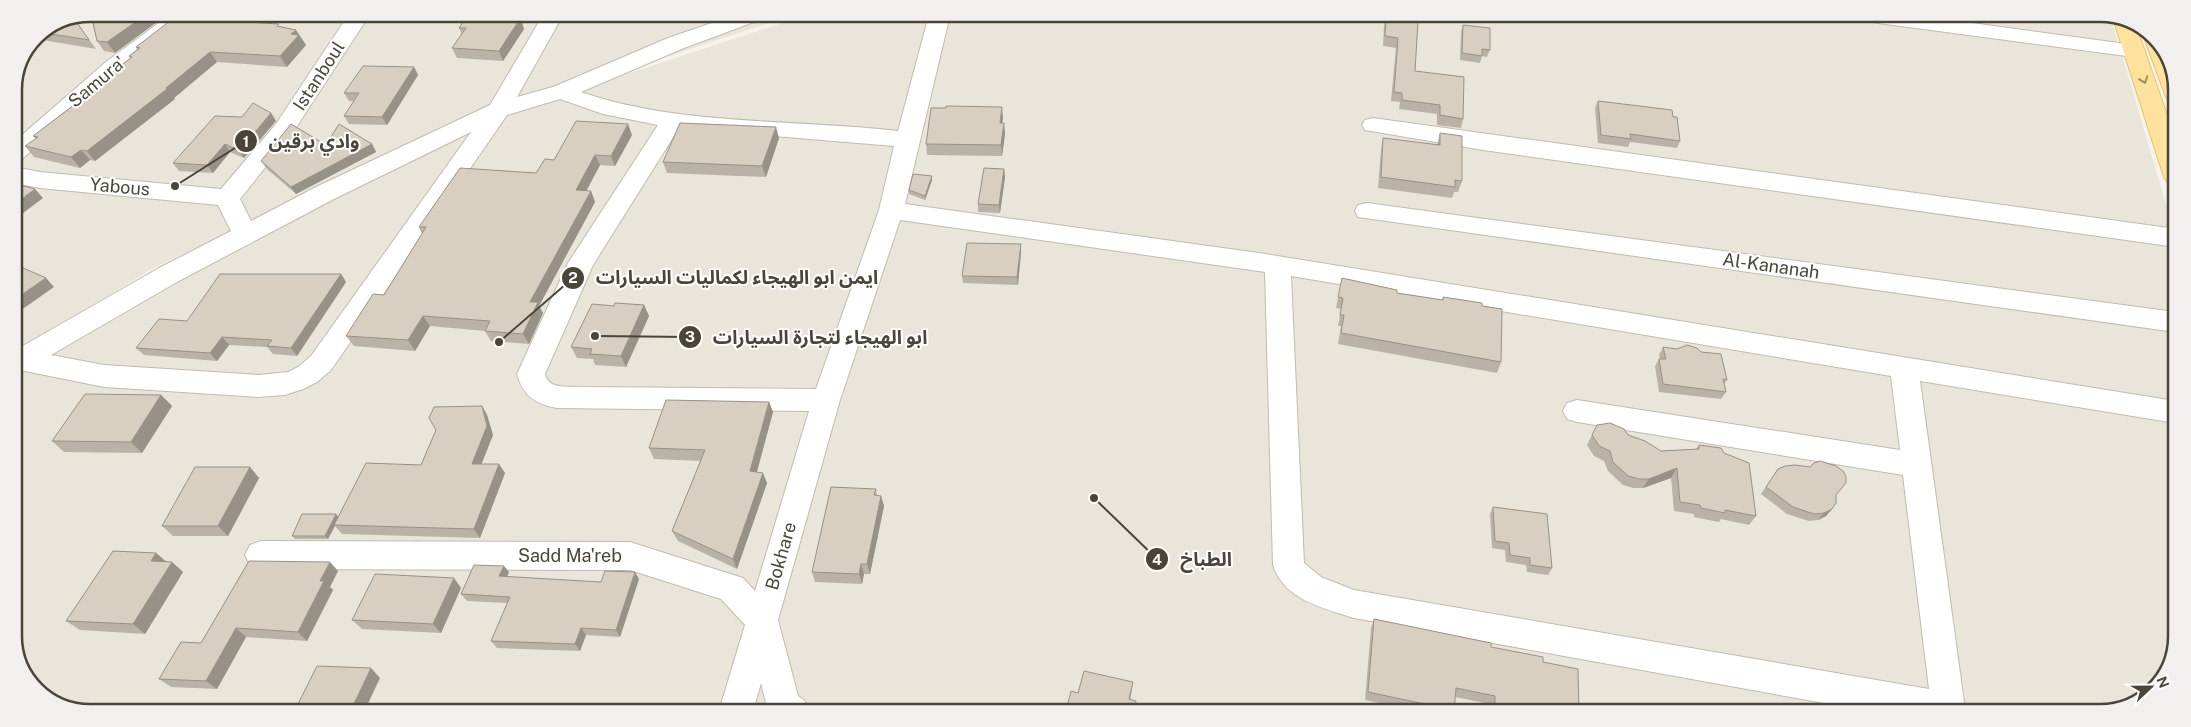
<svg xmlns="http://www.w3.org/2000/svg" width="2191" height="727" viewBox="0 0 2191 727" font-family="'Public Sans','Noto Sans Arabic',sans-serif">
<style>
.residential{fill:#eae5da}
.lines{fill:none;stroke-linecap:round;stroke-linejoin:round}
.minor-casing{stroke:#c2bbae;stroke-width:2}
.major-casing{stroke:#e6c16a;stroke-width:2}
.minor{fill:#fff;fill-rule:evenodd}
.major{fill:#ffe39c;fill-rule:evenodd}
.wall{fill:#bab2a6}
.shaded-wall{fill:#979187}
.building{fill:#d8cfc1;stroke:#979187}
.oneway{stroke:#9c8c66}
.labels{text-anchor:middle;stroke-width:4;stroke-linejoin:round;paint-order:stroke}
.street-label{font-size:18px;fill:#4b4439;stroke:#fff}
.rim{fill:none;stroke:#4b4439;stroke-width:2.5}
.leader{fill:none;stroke:#4b4439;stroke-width:2}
.callout-dot{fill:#4b4439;stroke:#fff;stroke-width:2}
.mark-label{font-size:15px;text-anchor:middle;font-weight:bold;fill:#fff}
.callout-label{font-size:19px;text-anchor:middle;font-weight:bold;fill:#4b4439;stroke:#fff;stroke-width:4;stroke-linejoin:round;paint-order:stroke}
</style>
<rect width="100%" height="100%" fill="#f6f3ec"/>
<g class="residential">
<polygon points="91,14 794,15 516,106 157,266 14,352 14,86 36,36"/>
<polygon points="807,15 2111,18 2176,238 2173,661 2147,698 2101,713 66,709 30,683 14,642 14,353 150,272 487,120"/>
</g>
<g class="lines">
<defs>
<g id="minor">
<polygon points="171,14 194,14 191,18 123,71 22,159 14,162 14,142 107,61"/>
<path d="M349 14H370L292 134 240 199 251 221 316 187 490 105 543 15H563L517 97 553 87 668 38 735 15H765L762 19 684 48 581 92C678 126 795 119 898 131L929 15H950L905 204 1259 253 2175 401V423L1920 381 1965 709 1963 713H1879L1354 618C1323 608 1284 600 1273 565L1265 272 900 220 840 400 778 620 798 696 804 700 809 711H768L761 683 753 711H719L745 625 721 599 630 570 261 569 250 565 245 555 250 545 261 541 630 542 743 578 755 591 809 411 557 408C535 404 523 396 517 374L568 263 658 125 603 114 560 99 507 115 331 370 317 382 303 389 285 395 259 397 104 387 25 371 14 375V351L159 268 231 231 218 205 40 188 14 183V167L40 172 221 189 276 124ZM679 128 894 146 879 210 816 389 582 387C568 386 549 390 545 374L593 265ZM471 132 311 356 298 367 288 372 259 375 104 365 51 355 177 282 334 199ZM1291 276 1891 376 1900 450 1577 400 1567 403 1563 411 1567 419 1577 422 1903 475 1929 689 1354 590 1321 577 1304 563Z"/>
<polygon points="1868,17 1928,17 2134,45 2142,46 2145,51 2142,56 2134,57 1878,23 1871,21"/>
<polygon points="1373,118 2176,229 2176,247 1483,150 1365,130 1362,125 1365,120"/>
<polygon points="1367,203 2175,312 2175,332 1358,217 1355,211 1358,205"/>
</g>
<g id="major">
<polygon points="2113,18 2125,18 2136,26 2177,144 2176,185 2168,183 2164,177"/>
<polygon points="2149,35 2161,44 2177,85 2177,104 2169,102 2166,97 2145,40"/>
</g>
</defs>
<use href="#minor" class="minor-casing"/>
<use href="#major" class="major-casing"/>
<use href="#minor" class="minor"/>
<use href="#major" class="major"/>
</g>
<g class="wall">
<polygon points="91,14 115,53 104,51 97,41"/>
<polygon points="397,14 426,14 424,17"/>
<polygon points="468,14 527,15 522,23 524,29 503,61 457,58 452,48 462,34 459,28"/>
<polygon points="1386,17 1415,71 1463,119 1461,128 1437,125 1437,114 1399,109 1400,102 1391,101 1396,48 1383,46 1384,26"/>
<polygon points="75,20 96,49 37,39 34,42 36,36"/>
<polygon points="261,22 262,23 280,27 299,35 306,45 287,67 217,62 174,98 175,99 95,161 90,160 80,168 34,157 25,146 36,139 33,136 80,100 78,98 131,58 129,56 137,50 136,47"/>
<polygon points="1463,25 1490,50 1487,57 1482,56 1480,63 1460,60 1461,32"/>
<polygon points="414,67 418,75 387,125 349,124 344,116 354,101 349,101 344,93"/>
<polygon points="1598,101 1673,117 1680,141 1677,148 1630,142 1628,147 1598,143 1595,108"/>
<polygon points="1002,107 1002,123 1004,123 1005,134 1002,156 927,155 926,144 946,108"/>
<polygon points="271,113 276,121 244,158 230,152 213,173 179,171 173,163 242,117"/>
<polygon points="1440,133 1462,181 1458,192 1454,192 1452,198 1378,188 1381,150 1383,138 1437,145"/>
<polygon points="632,135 615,166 600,165 586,191 591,191 595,202 539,306 543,313 529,344 491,341 485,331 430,326 415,351 354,346 346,336 384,295 422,234 419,227 536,173 554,160"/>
<polygon points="779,138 766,177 667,173 663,162"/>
<polygon points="372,144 376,152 296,194 267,169 261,161 326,145"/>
<polygon points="1004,169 1005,177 1000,213 978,212 978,204"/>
<polygon points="932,176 932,180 925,200 909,194 909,190"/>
<polygon points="1021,252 1018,285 963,283 962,276"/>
<polygon points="341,274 346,282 297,356 273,354 267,347 229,345 217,361 144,355 136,348 187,321"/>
<polygon points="1342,278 1397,293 1442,300 1443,297 1482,306 1501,362 1497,373 1338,344 1341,326 1338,326 1341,309 1336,308"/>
<polygon points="644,305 649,316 626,367 595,365 593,359 577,358 571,347 614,306"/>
<polygon points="1663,347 1727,380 1724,384 1726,392 1721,399 1659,392 1655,366 1659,359 1660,359 1659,355"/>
<polygon points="161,395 172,406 142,453 64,452 52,441"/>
<polygon points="769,402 773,412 757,472 767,483 737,569 678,541 672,531 701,461 654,459 649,448"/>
<polygon points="482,406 487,415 493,435 481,464 505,473 480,538 342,534 335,526 328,539 295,539 292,536 336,514 338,517 421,465"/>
<polygon points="1597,425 1628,435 1661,451 1696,449 1699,445 1756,516 1749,525 1721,519 1719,522 1694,517 1694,514 1674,511 1671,478 1643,488 1633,488 1623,485 1608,471 1604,461 1594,456 1587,445"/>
<polygon points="250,467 259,478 228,536 173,536 162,526"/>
<polygon points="1778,469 1836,495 1832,509 1826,516 1818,520 1809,521 1787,514 1761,494"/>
<polygon points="876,489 877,496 884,506 870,574 864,574 862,584 815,582 812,572"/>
<polygon points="1493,507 1552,568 1548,575 1527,572 1526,565 1506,562 1505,550 1492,548 1490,514"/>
<polygon points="156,553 166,562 172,562 183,572 145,634 80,630 66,621"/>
<polygon points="338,571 330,587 333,590 307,641 246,637 217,689 171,687 159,679 201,643"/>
<polygon points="509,572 507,577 601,582 639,579 620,637 586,635 580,651 497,648 491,641 507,603 467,601 461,594"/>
<polygon points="461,588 441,633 362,629 352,620"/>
<polygon points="1374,619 1491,647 1543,662 1579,712 1490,712 1490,704 1455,697 1454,712 1416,712 1416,711 1365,700 1371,628"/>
</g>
<g class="shaded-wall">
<polygon points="147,14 168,14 115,53 107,42"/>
<polygon points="253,14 271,14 261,22 263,24 247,22"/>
<polygon points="517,15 527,15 522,23 524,29 503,61 499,51"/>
<polygon points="296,30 306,45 287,67 280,56 291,34"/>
<polygon points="210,52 217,62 174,98 175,99 95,161 87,151"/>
<polygon points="414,67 418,75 387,125 382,117"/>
<polygon points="14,102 19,108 14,113"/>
<polygon points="1002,107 1003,118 1001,134 1000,123"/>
<polygon points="271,113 276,121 244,158 239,151"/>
<polygon points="1004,123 1005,134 1002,156 1001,145"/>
<polygon points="628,124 632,135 615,166 611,156"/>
<polygon points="776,127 779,138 766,177 762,166"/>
<polygon points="225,144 230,152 213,173 207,165"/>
<polygon points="372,144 376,152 296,194 291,187"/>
<polygon points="81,150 90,160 80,168 71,157"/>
<polygon points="595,155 600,165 581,201 576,190"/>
<polygon points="1004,169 1005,177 1000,213 999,205"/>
<polygon points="932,176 932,180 925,200 925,196"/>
<polygon points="35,189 43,198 14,220 14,205"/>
<polygon points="591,191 595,202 539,306 543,313 529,344 523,334 530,302"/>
<polygon points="1021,244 1021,252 1018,285 1017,277"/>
<polygon points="341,274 346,282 297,356 291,348"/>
<polygon points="46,278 54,287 17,313 14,310 14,300"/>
<polygon points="644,305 649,316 626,367 621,356"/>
<polygon points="423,316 430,326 415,351 408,340"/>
<polygon points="222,337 229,345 217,361 210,353"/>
<polygon points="161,395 172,406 142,453 131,442"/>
<polygon points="769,402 773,412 754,482 750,471"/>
<polygon points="482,406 487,415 493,435 478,473 472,464"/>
<polygon points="499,464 505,473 480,538 474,529"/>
<polygon points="250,467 259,478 228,536 218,526"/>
<polygon points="1677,468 1671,478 1643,488 1649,479"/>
<polygon points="763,473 767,483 737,569 733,559"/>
<polygon points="881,496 884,506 870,574 867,564"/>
<polygon points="1832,509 1826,516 1818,520 1824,513"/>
<polygon points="336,514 339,518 328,539 325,536"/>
<polygon points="156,553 168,563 151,561"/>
<polygon points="172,562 183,572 145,634 133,624"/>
<polygon points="330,562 338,571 330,587 333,590 307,641 298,632 320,581"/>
<polygon points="861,564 864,574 862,584 859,574"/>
<polygon points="504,566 509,572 504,583 499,576"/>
<polygon points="635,572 639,579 620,637 616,630"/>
<polygon points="454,578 461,588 441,633 433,624"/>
<polygon points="236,628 246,637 217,689 206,681"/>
<polygon points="581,628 586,635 580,651 575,644"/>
<polygon points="371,668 380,678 365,710 351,710"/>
<polygon points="1133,682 1129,706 1129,699"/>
</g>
<g class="building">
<polygon points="91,14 147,14 107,42 97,41"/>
<polygon points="179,14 256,14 247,22 279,24 277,26 296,30 291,34 299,35 280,56 210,52 166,88 167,89 87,151 81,150 71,157 25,146 38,137 33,136 82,99 78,98 132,57 129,56 140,48 136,47"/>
<polygon points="468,14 517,15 515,19 520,19 499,51 452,48 466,28 459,28"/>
<polygon points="1386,17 1418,21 1415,71 1464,77 1463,119 1440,115 1440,105 1402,100 1402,93 1394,92 1398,38 1385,36"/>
<polygon points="75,20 89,40 45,33"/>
<polygon points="1463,25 1490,28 1490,50 1482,49 1482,56 1462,53"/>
<polygon points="363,66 414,67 382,117 344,116 359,93 344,93"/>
<polygon points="1598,101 1672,110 1673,117 1677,117 1680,141 1630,134 1631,139 1601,135"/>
<polygon points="253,103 271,113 239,151 225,144 207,165 173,163 215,116 242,117"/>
<polygon points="946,106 1002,107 1000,123 1004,123 1001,145 926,144 931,108 946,108"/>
<polygon points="576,121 628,124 611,156 595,155 576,190 591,191 530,302 538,302 523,334 485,331 490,321 423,316 408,340 346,336 373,294 384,295 426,227 419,227 460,168 536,173 545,159 554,160"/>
<polygon points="680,123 776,127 762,166 663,162"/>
<polygon points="291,124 326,145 339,124 372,144 291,187 261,161"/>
<polygon points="1440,133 1462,136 1462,181 1455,180 1455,187 1381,177 1383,138 1440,145"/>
<polygon points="984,168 1004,169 999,205 978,204"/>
<polygon points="913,174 932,176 925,196 909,190"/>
<polygon points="14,183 35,189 14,205"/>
<polygon points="967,243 1021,244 1017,277 962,276"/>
<polygon points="14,264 46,278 14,300"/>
<polygon points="220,274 341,274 291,348 267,346 272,340 222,337 210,353 136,348 159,319 187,321"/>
<polygon points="1342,278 1397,290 1397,293 1443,300 1443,297 1482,303 1482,306 1502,309 1501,362 1341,333 1344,315 1340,315 1343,298 1338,297"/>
<polygon points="615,303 644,305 621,356 590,354 592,349 571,347 592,304 614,306"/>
<polygon points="1687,345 1697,348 1701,352 1721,354 1727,380 1723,379 1726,392 1663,384 1659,359 1666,359 1663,347 1677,349"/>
<polygon points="85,394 161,395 131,442 52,441"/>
<polygon points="666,400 769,402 750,471 763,473 733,559 672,531 705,450 649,448"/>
<polygon points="482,406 487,426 472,464 499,464 474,529 334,525 366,463 421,465 436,430 429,418 434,407"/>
<polygon points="1610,423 1624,429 1628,435 1645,441 1661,451 1699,449 1699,445 1721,448 1724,453 1749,463 1756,516 1725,510 1725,513 1701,508 1700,505 1680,502 1677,468 1649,479 1639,479 1628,476 1613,462 1610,451 1599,446 1592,435 1597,425"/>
<polygon points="1820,461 1836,466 1843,471 1846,477 1846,483 1836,495 1836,503 1832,509 1824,513 1814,514 1793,507 1766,487 1778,469 1785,466 1795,465 1810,467 1814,463"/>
<polygon points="195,467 250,467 218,526 162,526"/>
<polygon points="831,487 876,489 874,495 881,496 867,564 861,564 859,574 812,572"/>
<polygon points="1493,507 1547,514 1552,568 1530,565 1530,558 1510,555 1509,543 1495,541"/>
<polygon points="302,514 336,514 325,536 292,536"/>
<polygon points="113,551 156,553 151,561 172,562 133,624 66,621"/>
<polygon points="249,561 330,562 320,581 324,581 298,632 236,628 206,681 159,679 181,642 201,643"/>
<polygon points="474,565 504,566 499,576 601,582 605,571 635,572 616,630 581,628 575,644 491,641 510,597 461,594"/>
<polygon points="375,574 454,578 433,624 352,620"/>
<polygon points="1374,619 1491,643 1491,647 1543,657 1543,662 1578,669 1579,712 1509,712 1495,709 1495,696 1456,688 1454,712 1418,712 1420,703 1368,692"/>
<polygon points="317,666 371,668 351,710 295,710"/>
<polygon points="1084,671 1133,682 1129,699 1136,701 1134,711 1066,711 1071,691 1078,693"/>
<polygon points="1282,707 1304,712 1281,712"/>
</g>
<defs><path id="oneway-chevron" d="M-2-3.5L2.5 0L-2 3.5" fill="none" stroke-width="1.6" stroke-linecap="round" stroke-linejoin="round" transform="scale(1.25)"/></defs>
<use class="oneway" href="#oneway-chevron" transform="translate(2144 80) rotate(71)"/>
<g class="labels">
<g class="street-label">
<text transform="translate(319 76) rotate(-57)" y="6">Istanboul</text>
<text transform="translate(97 82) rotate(-40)" y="6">Samura'</text>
<text transform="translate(120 187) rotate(5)" y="6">Yabous</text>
<text transform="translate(1771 266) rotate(8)" y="6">Al-Kananah</text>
<text x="570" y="562">Sadd Ma'reb</text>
<text transform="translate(781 556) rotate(-74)" y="6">Bokhare</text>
</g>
</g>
<path d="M0 0H2191V727H0ZM90 22H2100A68 68 0 0 1 2168 90V636A68 68 0 0 1 2100 704H90A68 68 0 0 1 22 636V90A68 68 0 0 1 90 22Z" fill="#f1f0ef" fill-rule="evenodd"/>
<path class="rim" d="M90 22H2100A68 68 0 0 1 2168 90V636A68 68 0 0 1 2100 704H90A68 68 0 0 1 22 636V90A68 68 0 0 1 90 22Z"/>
<path class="leader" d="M175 186L246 141M499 342L573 278M595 336L690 337M1094 498L1157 559"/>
<g class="callout-dot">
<circle cx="175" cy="186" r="5"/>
<circle cx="499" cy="342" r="5"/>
<circle cx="595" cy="336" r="5"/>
<circle cx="1094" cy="498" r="5"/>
<circle cx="246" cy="141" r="12"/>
<circle cx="573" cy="278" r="12"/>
<circle cx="690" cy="337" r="12"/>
<circle cx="1157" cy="559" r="12"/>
</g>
<g class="mark-label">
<text x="246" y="147">1</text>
<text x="573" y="283">2</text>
<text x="690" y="342">3</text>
<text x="1157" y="565">4</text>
</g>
<g class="callout-label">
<text x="314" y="148">وادي برقين</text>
<text x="737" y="284">ايمن ابو الهيجاء لكماليات السيارات</text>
<text x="820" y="344">ابو الهيجاء لتجارة السيارات</text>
<text x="1206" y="566">الطباخ</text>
</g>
<g transform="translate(2151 687) rotate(68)" stroke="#ffffff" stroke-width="4" paint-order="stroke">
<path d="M0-4L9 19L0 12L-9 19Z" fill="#4b4439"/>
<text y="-8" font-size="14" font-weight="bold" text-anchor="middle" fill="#4b4439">N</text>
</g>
</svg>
